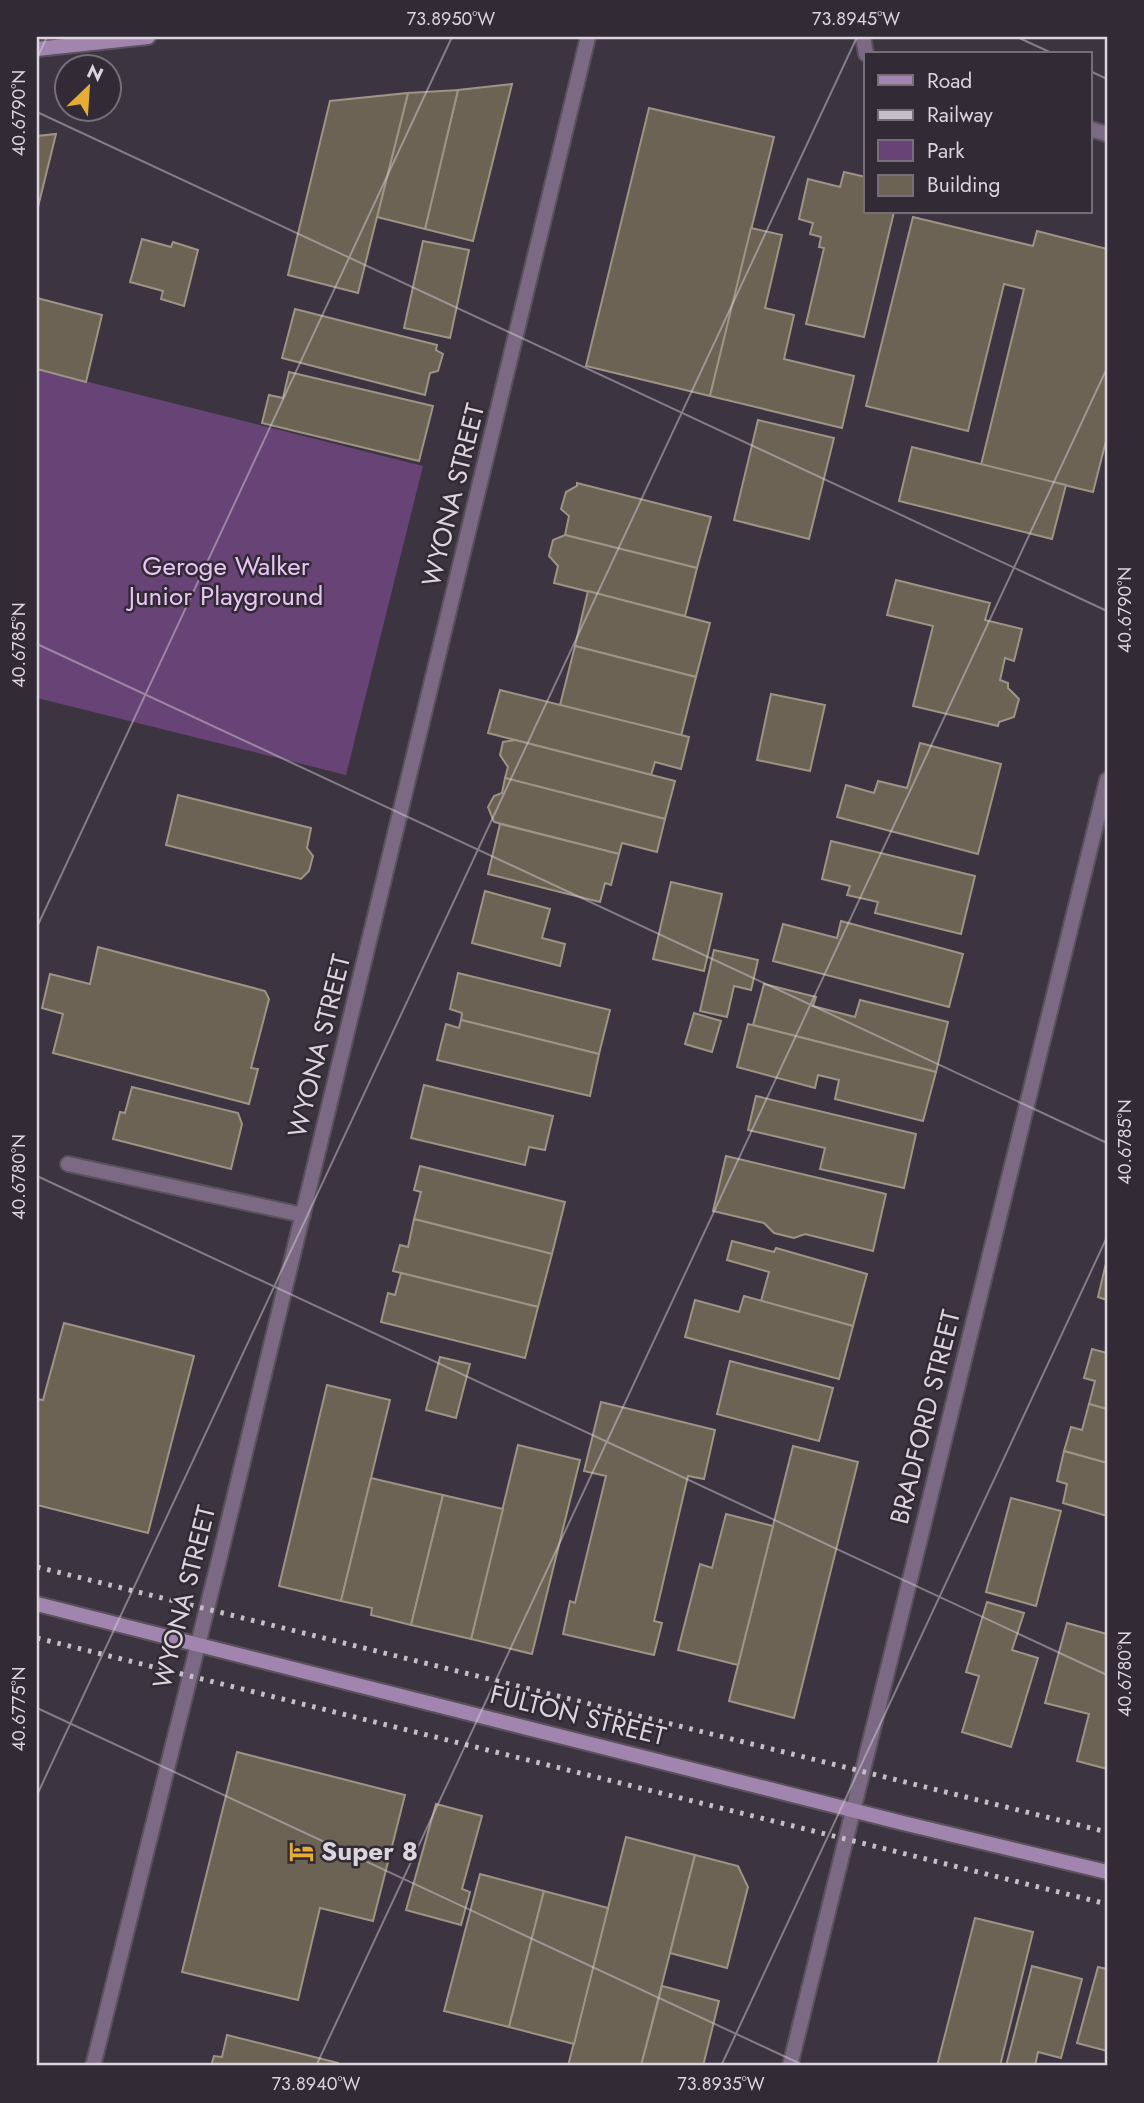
<svg xmlns="http://www.w3.org/2000/svg" width="1144" height="2103" viewBox="0 0 1144 2103" font-family="Jost,sans-serif">
<style>
.green{fill:#684376}
.building{fill:#6c6355;stroke:#9d9485;stroke-width:2}
.lines{fill:none;stroke-linecap:round;stroke-linejoin:round}
.lane-casing{stroke:#59515c;stroke-width:18}
.street-casing{stroke:#59515c;stroke-width:18}
.secondary-casing{stroke:#59515c;stroke-width:18}
.lane{stroke:#7c6a84;stroke-width:14}
.street{stroke:#7c6a84;stroke-width:14}
.secondary{stroke:#a285ae;stroke-width:14}
.rail{stroke:#c5bfc8;stroke-width:5;stroke-dasharray:3.5 7;stroke-linecap:butt}
.ticks{fill:none;stroke:#dbd5dd;stroke-width:2;stroke-opacity:0.45}
.labels{text-anchor:middle;stroke-width:5;stroke-linejoin:round;paint-order:stroke}
.street-label{font-size:26px;fill:#dbd5dd;stroke:#322a35}
.park-label{font-size:26px;fill:#e8c5f7;stroke:#322a35}
.poi-label{font-size:26px;font-weight:bold;fill:#dbd5dd;stroke:#322a35;text-anchor:start}
.neatline{fill:none;stroke:#dbd5dd;stroke-width:2.5}
.ticks-label{font-size:18px;text-anchor:middle;fill:#dbd5dd}
</style>
<rect width="100%" height="100%" fill="#3c3440"/>
<polygon class="green" points="37,369 423,466 346,775 37,698"/>
<g class="building">
<polygon points="512,84 473,241 425,229 458,90"/>
<polygon points="458,90 425,229 377,217 408,93"/>
<polygon points="408,93 358,293 288,275 330,101"/>
<polygon points="649,108 774,137 710,396 586,366"/>
<polygon points="56,134 37,211 37,136"/>
<polygon points="844,172 866,177 866,212 894,212 864,337 806,324 824,248 819,247 821,237 810,234 813,223 799,219 808,179 840,187"/>
<polygon points="913,217 1033,246 1037,231 1107,249 1107,437 1093,492 981,465 1024,289 1004,284 968,431 866,406"/>
<polygon points="751,228 782,235 765,308 794,315 784,359 854,376 842,428 710,396"/>
<polygon points="142,239 171,247 173,242 198,250 184,306 161,299 163,291 130,282"/>
<polygon points="423,241 469,250 450,338 404,328"/>
<polygon points="37,298 102,315 86,382 37,369"/>
<polygon points="295,309 437,345 436,350 443,354 438,371 430,373 425,395 282,358"/>
<polygon points="289,372 433,406 419,461 262,423 269,395 283,398"/>
<polygon points="758,420 834,438 809,539 734,520"/>
<polygon points="912,447 1066,485 1052,539 899,501"/>
<polygon points="577,483 711,517 697,568 565,535 569,516 561,509 566,492 577,486"/>
<polygon points="565,535 697,568 685,616 554,583 558,566 549,556 553,540"/>
<polygon points="896,580 990,603 985,620 1022,629 1014,661 1005,658 1000,680 1008,683 1008,688 1019,699 1014,717 999,722 998,726 913,706 933,626 887,615"/>
<polygon points="588,591 710,623 696,677 575,646"/>
<polygon points="575,646 696,677 681,736 560,705"/>
<polygon points="500,690 689,737 681,769 655,762 651,775 488,733"/>
<polygon points="771,694 825,705 810,771 757,760"/>
<polygon points="515,740 675,781 665,819 505,778 508,767 500,755 503,742"/>
<polygon points="920,743 1001,764 978,854 837,817 846,785 874,793 878,781 907,788"/>
<polygon points="505,778 665,819 657,852 622,843 619,854 494,822 488,807 494,796 502,793"/>
<polygon points="178,795 311,828 307,848 313,856 309,871 301,879 166,845"/>
<polygon points="500,824 619,854 611,885 605,883 600,902 488,874"/>
<polygon points="831,841 975,876 961,934 875,913 878,902 847,895 850,886 822,879"/>
<polygon points="671,882 722,894 704,971 653,959"/>
<polygon points="485,891 550,909 542,938 565,944 560,966 472,943"/>
<polygon points="841,921 963,954 949,1007 773,961 783,924 837,938"/>
<polygon points="98,947 265,991 269,999 251,1068 258,1069 249,1104 53,1053 63,1014 42,1008 50,974 90,984"/>
<polygon points="714,950 758,960 751,990 734,986 727,1017 700,1011"/>
<polygon points="458,973 610,1010 599,1054 461,1020 462,1013 450,1009"/>
<polygon points="764,984 816,997 813,1006 855,1017 860,1000 948,1022 936,1072 753,1025"/>
<polygon points="694,1013 721,1021 712,1052 685,1044"/>
<polygon points="461,1020 599,1054 590,1096 437,1060 446,1024 459,1028"/>
<polygon points="748,1024 936,1072 923,1121 835,1099 839,1080 818,1075 815,1088 737,1067"/>
<polygon points="424,1085 553,1116 545,1150 529,1147 525,1165 411,1138"/>
<polygon points="132,1087 238,1113 242,1124 231,1169 113,1139 120,1112 125,1113"/>
<polygon points="756,1096 916,1134 904,1188 820,1169 825,1148 748,1130"/>
<polygon points="726,1156 886,1194 873,1251 805,1234 794,1238 774,1233 764,1223 713,1211"/>
<polygon points="420,1166 565,1202 552,1254 414,1219 421,1192 414,1190"/>
<polygon points="414,1219 552,1254 538,1307 393,1271 400,1245 408,1247"/>
<polygon points="732,1241 774,1252 776,1248 867,1274 853,1326 761,1301 769,1272 727,1260"/>
<polygon points="1107,1259 1107,1300 1098,1297"/>
<polygon points="401,1273 538,1307 525,1358 381,1322 388,1293 395,1295"/>
<polygon points="744,1296 853,1326 839,1379 685,1337 695,1300 739,1312"/>
<polygon points="64,1323 194,1356 148,1533 37,1505 37,1399 43,1400"/>
<polygon points="1092,1349 1107,1353 1107,1409 1089,1404 1095,1381 1084,1378"/>
<polygon points="440,1357 470,1364 456,1418 426,1410"/>
<polygon points="730,1361 833,1388 819,1441 717,1414"/>
<polygon points="327,1385 390,1400 341,1601 279,1586"/>
<polygon points="601,1402 715,1430 704,1479 688,1476 654,1621 662,1623 654,1655 563,1634 570,1601 575,1603 606,1476 584,1471"/>
<polygon points="1089,1404 1107,1409 1107,1463 1064,1451 1071,1427 1082,1430"/>
<polygon points="518,1445 580,1460 532,1654 471,1639"/>
<polygon points="793,1446 858,1462 794,1718 729,1701"/>
<polygon points="1064,1451 1107,1463 1107,1516 1063,1503 1067,1484 1057,1481"/>
<polygon points="371,1478 443,1495 411,1625 371,1615 372,1608 341,1601"/>
<polygon points="443,1495 503,1509 471,1639 411,1625"/>
<polygon points="1011,1498 1061,1511 1036,1606 986,1592"/>
<polygon points="726,1514 773,1526 738,1665 678,1650 700,1564 712,1568"/>
<polygon points="987,1602 1024,1613 1012,1650 1038,1658 1011,1747 962,1732 979,1676 966,1672"/>
<polygon points="1067,1623 1107,1634 1107,1769 1077,1761 1089,1714 1045,1703"/>
<polygon points="237,1752 405,1795 373,1921 320,1908 298,2000 182,1972"/>
<polygon points="436,1804 482,1816 462,1889 470,1892 461,1925 406,1910"/>
<polygon points="626,1837 695,1855 670,1953 641,2066 568,2066"/>
<polygon points="695,1855 738,1866 748,1887 727,1968 670,1953"/>
<polygon points="480,1874 544,1891 509,2027 444,2011"/>
<polygon points="544,1891 608,1908 574,2044 509,2027"/>
<polygon points="975,1918 1033,1932 1000,2066 937,2066"/>
<polygon points="1032,1966 1082,1979 1061,2058 1038,2052 1035,2066 1006,2066"/>
<polygon points="1098,1967 1107,1969 1107,2051 1077,2043"/>
<polygon points="662,1986 719,2001 703,2066 641,2066"/>
<polygon points="227,2035 338,2063 337,2066 211,2066 214,2056 222,2057"/>
</g>
<g class="lines">
<defs>
<polyline id="lane" points="68,1164 303,1215"/>
<g id="street">
<polyline points="863,37 866,54"/>
<polyline points="1090,129 1107,134"/>
<polyline points="93,2066 220,1556 588,37"/>
<polyline points="790,2066 1107,780"/>
</g>
<g id="secondary">
<polyline points="37,49 148,37"/>
<polyline points="37,1604 903,1823 1107,1872"/>
</g>
</defs>
<use href="#lane" class="lane-casing"/>
<use href="#street" class="street-casing"/>
<use href="#secondary" class="secondary-casing"/>
<use href="#lane" class="lane"/>
<use href="#street" class="street"/>
<use href="#secondary" class="secondary"/>
<g class="rail">
<polyline points="37,1567 1107,1832"/>
<polyline points="37,1638 1107,1904"/>
</g>
</g>
<path class="ticks" d="M1017 37 1054 54M37 58 47 37M1090 71 1107 79M37 112 1107 611M37 644 1107 1143M37 927 452 37M37 1176 1107 1675M37 1708 805 2066M37 1795 857 37M316 2066 1107 368M721 2066 1107 1237"/>
<defs>
<symbol id="hotel-bare" viewBox="-9 -9 18 18"><path d="M-6-4.5h1.5V1H6V5H4.5V3h-9V5H-6ZM-4 0a1.8 1.8 0 1 1 3.6 0ZM.5 0V-2.5h3Q6-2.5 6 0Z" fill="#e6ad36" stroke="#322a35" stroke-width="2.5" paint-order="stroke"/></symbol>
</defs>
<g fill-rule="evenodd">
<use href="#hotel-bare" x="284" y="1834" width="35" height="35"/>
</g>
<g class="labels">
<g class="street-label">
<text transform="translate(453 495) rotate(-76)" y="9">WYONA STREET</text>
<text transform="translate(319 1046) rotate(-76)" y="9">WYONA STREET</text>
<text transform="translate(925 1417) rotate(-76)" y="9">BRADFORD STREET</text>
<text transform="translate(184 1597) rotate(-76)" y="9">WYONA STREET</text>
<text transform="translate(578 1715) rotate(14)" y="9">FULTON STREET</text>
</g>
<g class="park-label">
<text x="226" y="575">Geroge Walker<tspan x="226" dy="30">Junior Playground</tspan></text>
</g>
<g class="poi-label">
<text x="321" y="1860">Super 8</text>
</g>
</g>
<rect width="1144" height="2103" fill="none" stroke="#322a35" stroke-width="77"/>
<rect x="864" y="52" width="228" height="161" fill="#322a35" stroke="#766e78" stroke-width="2"/>
<rect x="878" y="75" width="35" height="10" fill="#a285ae" stroke="#766e78" stroke-width="2"/>
<text x="927" y="88" font-size="21" fill="#dbd5dd">Road</text>
<rect x="878" y="110" width="35" height="10" fill="#c5bfc8" stroke="#766e78" stroke-width="2"/>
<text x="927" y="122" font-size="21" fill="#dbd5dd">Railway</text>
<rect x="878" y="140" width="35" height="21" fill="#684376" stroke="#766e78" stroke-width="2"/>
<text x="927" y="158" font-size="21" fill="#dbd5dd">Park</text>
<rect x="878" y="175" width="35" height="21" fill="#6c6355" stroke="#766e78" stroke-width="2"/>
<text x="927" y="192" font-size="21" fill="#dbd5dd">Building</text>
<g transform="translate(88 88) rotate(25)"><circle r="33" fill="#322a35" stroke="#766e78" stroke-width="2"/>
<path d="M0-5L12 26L0 18L-12 26Z" fill="#e6ad36"/>
<text y="-10" font-size="19" font-weight="bold" text-anchor="middle" fill="#dbd5dd">N</text>
</g>
<rect x="38" y="38" width="1068" height="2026" class="neatline"/>
<g class="ticks-label">
<text x="451" y="25">73.8950°W</text>
<text x="856" y="25">73.8945°W</text>
<text transform="translate(19 113) rotate(-90)" y="6">40.6790°N</text>
<text transform="translate(1125 610) rotate(-90)" y="6">40.6790°N</text>
<text transform="translate(19 645) rotate(-90)" y="6">40.6785°N</text>
<text transform="translate(1125 1142) rotate(-90)" y="6">40.6785°N</text>
<text transform="translate(19 1177) rotate(-90)" y="6">40.6780°N</text>
<text transform="translate(1125 1674) rotate(-90)" y="6">40.6780°N</text>
<text transform="translate(19 1709) rotate(-90)" y="6">40.6775°N</text>
<text x="316" y="2090">73.8940°W</text>
<text x="721" y="2090">73.8935°W</text>
</g>
</svg>
